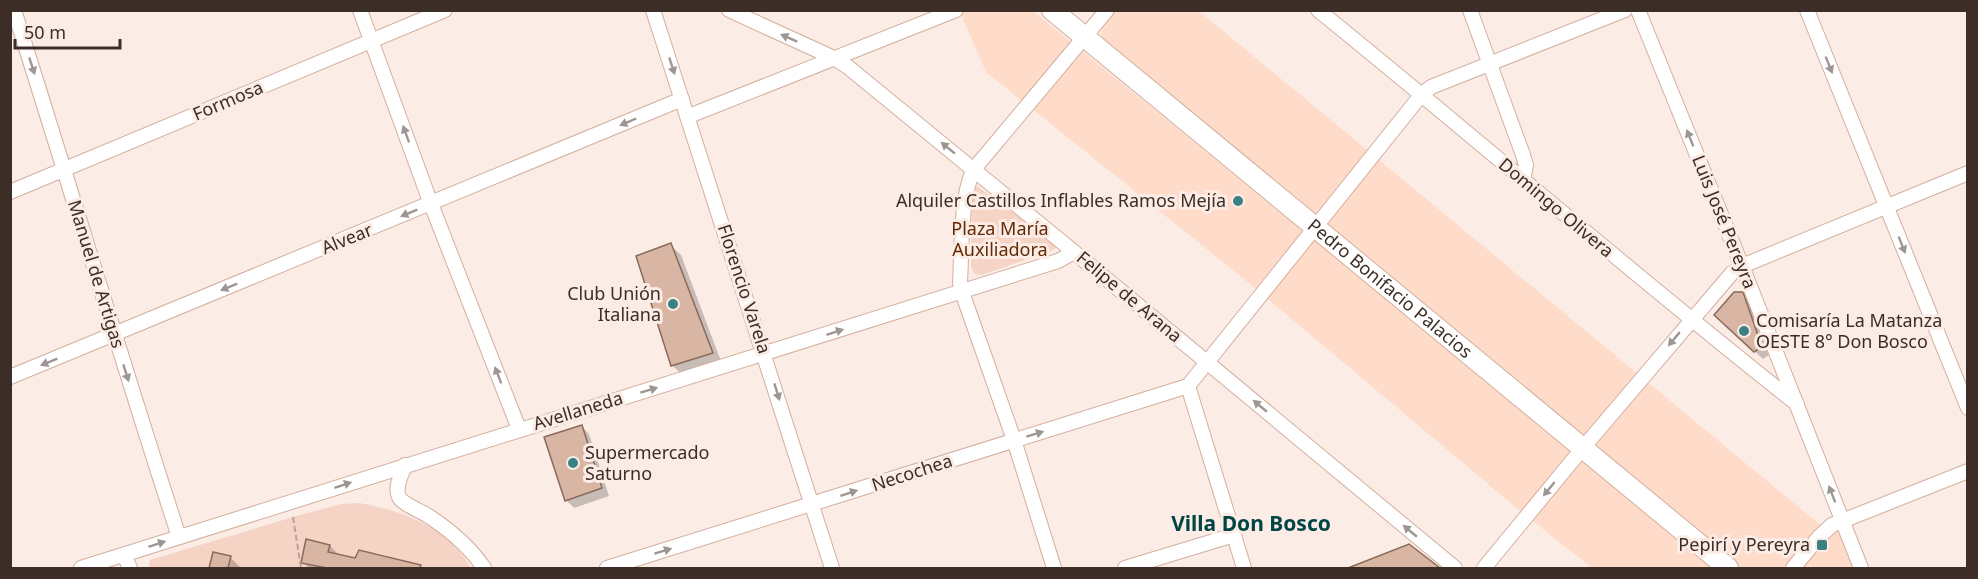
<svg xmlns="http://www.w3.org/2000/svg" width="1978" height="579" viewBox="0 0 1978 579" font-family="'Noto Sans',sans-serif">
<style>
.built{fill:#ffdbca}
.green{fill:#f6d4c5}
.shadow{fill:#0003}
.building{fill:#d9b5a4;stroke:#8a6a5b;stroke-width:1.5}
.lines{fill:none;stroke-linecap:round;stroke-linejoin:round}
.street-casing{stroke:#d3af9f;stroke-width:16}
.secondary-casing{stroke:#d3af9f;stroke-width:22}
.path{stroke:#b3a59e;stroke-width:2;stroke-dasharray:6 3;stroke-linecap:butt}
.street{stroke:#fff;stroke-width:14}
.secondary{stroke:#fff;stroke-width:20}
.oneway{fill:#9e9693}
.poi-dot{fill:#398182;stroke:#fbece5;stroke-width:2}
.labels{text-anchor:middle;stroke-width:6;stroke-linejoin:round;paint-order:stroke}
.street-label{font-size:18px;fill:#3c2e27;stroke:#fbece5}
.poi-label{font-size:18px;fill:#3c2e27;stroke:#fbece5;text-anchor:end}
.park-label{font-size:18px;fill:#632a06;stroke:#fbece5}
.quarter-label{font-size:21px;font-weight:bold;fill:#004546;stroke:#fbece5}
</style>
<rect width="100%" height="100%" fill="#fbece5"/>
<g class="built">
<polygon points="964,10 1033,11 1717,568 1592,568 1519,510 1249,283 986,72 960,12"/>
<polygon points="1116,11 1199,11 1830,533 1840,528 1860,568 1742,568 1101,36 1103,26"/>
</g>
<g class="green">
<polygon points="977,186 1053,242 1056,247 1055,249 982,275 975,274 971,267 972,193 974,187"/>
<path d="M359 503C404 511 447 527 471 568H399L401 560 377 553 374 562 367 552 359 550 355 558 328 552 330 545 306 539 301 562 327 568H228L231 556 213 552 209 568H149L150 560 293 517 341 504Z"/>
</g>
<g class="shadow">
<polygon points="670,245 681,255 722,364 683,376 673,366 638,257"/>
<polygon points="1742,294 1750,302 1769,355 1763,359 1724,323"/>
<polygon points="581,426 589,434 609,496 574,508 566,500"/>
<polygon points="330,546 340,556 356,560 401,561 408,568 309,568 303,562"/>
<polygon points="1409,546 1437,568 1350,568"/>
<polygon points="214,554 231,558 241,568 210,568"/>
</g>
<g class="building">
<polygon points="671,243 713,353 671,366 636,256"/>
<polygon points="1734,292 1743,292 1762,347 1754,352 1714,315"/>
<polygon points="582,425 602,488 565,501 544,437"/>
<polygon points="306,539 330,545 328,552 355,558 359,550 421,565 420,568 327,568 301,563"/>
<polygon points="1409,544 1440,568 1348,568"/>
<polygon points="213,552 231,556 228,568 209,568"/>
</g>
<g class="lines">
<defs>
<g id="street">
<path d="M14 10C70 186 122 362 179 537"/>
<polyline points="360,10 431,204 519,429"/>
<polyline points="653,10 832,568"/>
<polyline points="729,10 834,58 848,67 1074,252 1455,568"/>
<path d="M1318 10C1479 140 1634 276 1797 404"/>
<polyline points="1470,10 1523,155 1526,165 1523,181"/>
<polyline points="1638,10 1742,266 1861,568"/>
<polyline points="1807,10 1968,408"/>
<polyline points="689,116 956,10"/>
<polyline points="10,192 445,10"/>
<polyline points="10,377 682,99"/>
<polyline points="1188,386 1244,568"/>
<path d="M405 465C402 474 394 487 399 497 402 504 423 512 430 517 451 531 470 547 484 568"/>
<polyline points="124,555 130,568"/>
<polyline points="81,568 1058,261 1074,252"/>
<polyline points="607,568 1188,386 1422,94 1431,87 1625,10"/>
<path d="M1054 568 1014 440 962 292 960 282C962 251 960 196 974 169L1107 10"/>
<polyline points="1125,568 1234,535"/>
<polyline points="1484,568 1582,449 1732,273 1742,266 1968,173"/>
<polyline points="1793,568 1819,537 1832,525 1968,471"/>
</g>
<g id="secondary">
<path id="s1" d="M1052 10 1728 568"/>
</g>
</defs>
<use href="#street" class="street-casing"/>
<use href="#secondary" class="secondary-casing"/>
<g class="path">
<polyline points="977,208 987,208 991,201"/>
<polyline points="293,517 301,568"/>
</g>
<use href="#street" class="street"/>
<use href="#secondary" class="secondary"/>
</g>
<defs><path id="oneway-solid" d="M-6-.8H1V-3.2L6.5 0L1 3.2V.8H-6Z" transform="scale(1.5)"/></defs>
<g class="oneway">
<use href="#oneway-solid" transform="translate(789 38) rotate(-156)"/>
<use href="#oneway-solid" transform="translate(1829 65) rotate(68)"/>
<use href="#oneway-solid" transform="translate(32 66) rotate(72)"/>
<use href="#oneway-solid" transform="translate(672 66) rotate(72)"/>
<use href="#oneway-solid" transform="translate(628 122) rotate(157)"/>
<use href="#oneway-solid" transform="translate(406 134) rotate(-110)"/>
<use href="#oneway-solid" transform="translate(1690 138) rotate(-112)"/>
<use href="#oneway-solid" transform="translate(948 148) rotate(-141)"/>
<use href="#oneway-solid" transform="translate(409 213) rotate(158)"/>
<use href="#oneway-solid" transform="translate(1902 245) rotate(68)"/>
<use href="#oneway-solid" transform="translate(229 287) rotate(158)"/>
<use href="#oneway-solid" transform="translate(835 332) rotate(-18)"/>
<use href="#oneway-solid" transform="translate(1674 339) rotate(130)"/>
<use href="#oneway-solid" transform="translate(49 362) rotate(158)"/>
<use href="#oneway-solid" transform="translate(126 373) rotate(72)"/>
<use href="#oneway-solid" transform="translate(498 375) rotate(-111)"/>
<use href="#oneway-solid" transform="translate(649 390) rotate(-17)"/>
<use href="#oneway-solid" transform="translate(777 392) rotate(73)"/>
<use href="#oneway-solid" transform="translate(1260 406) rotate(-140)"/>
<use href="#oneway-solid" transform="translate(1035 434) rotate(-17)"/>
<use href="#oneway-solid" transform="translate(343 485) rotate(-18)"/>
<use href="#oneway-solid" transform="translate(1549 489) rotate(129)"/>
<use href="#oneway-solid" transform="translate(849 493) rotate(-18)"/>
<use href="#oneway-solid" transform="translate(1832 494) rotate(-111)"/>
<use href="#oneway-solid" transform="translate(1410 531) rotate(-140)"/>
<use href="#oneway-solid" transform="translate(157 544) rotate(-18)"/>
<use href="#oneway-solid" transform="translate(663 551) rotate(-17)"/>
</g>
<g class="poi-dot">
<circle cx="1238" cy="201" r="6"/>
<circle cx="673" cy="304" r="6"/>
<circle cx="1744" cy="331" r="6"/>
<circle cx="573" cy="463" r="6"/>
<rect x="1816" y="539" width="12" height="12" rx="3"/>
</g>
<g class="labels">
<g class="street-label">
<text transform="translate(228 101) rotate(-23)" y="6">Formosa</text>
<text transform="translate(1556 208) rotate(40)" y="6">Domingo Olivera</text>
<text transform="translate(1724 222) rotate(68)" y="6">Luis José Pereyra</text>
<text transform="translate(347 239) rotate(-22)" y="6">Alvear</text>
<text transform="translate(96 274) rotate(73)" y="6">Manuel de Artigas</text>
<text transform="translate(744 289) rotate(72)" y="6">Florencio Varela</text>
<text dy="6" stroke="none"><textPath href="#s1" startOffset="438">Pedro Bonifacio Palacios</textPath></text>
<text transform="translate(1129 297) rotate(40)" y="6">Felipe de Arana</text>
<text transform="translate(578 411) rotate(-17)" y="6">Avellaneda</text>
<text transform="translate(912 473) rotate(-18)" y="6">Necochea</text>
</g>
<g class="poi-label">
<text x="1226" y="207">Alquiler Castillos Inflables Ramos Mejía</text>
<text x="661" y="300">Club Unión<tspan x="661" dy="21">Italiana</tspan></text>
<text x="1756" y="327" text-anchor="start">Comisaría La Matanza<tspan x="1756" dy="21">OESTE 8° Don Bosco</tspan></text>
<text x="585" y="459" text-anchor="start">Supermercado<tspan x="585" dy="21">Saturno</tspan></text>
<text x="1810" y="551">Pepirí y Pereyra</text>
</g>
<g class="park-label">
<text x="1000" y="235">Plaza María<tspan x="1000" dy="21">Auxiliadora</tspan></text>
</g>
<g class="quarter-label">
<text x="1251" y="531">Villa Don Bosco</text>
</g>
</g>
<rect width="1978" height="579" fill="none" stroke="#3c2e27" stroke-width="24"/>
<path d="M15 39v9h105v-9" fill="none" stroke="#3c2e27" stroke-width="3"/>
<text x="24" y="39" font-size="18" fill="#3c2e27" stroke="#fbece5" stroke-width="4.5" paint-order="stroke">50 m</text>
</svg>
